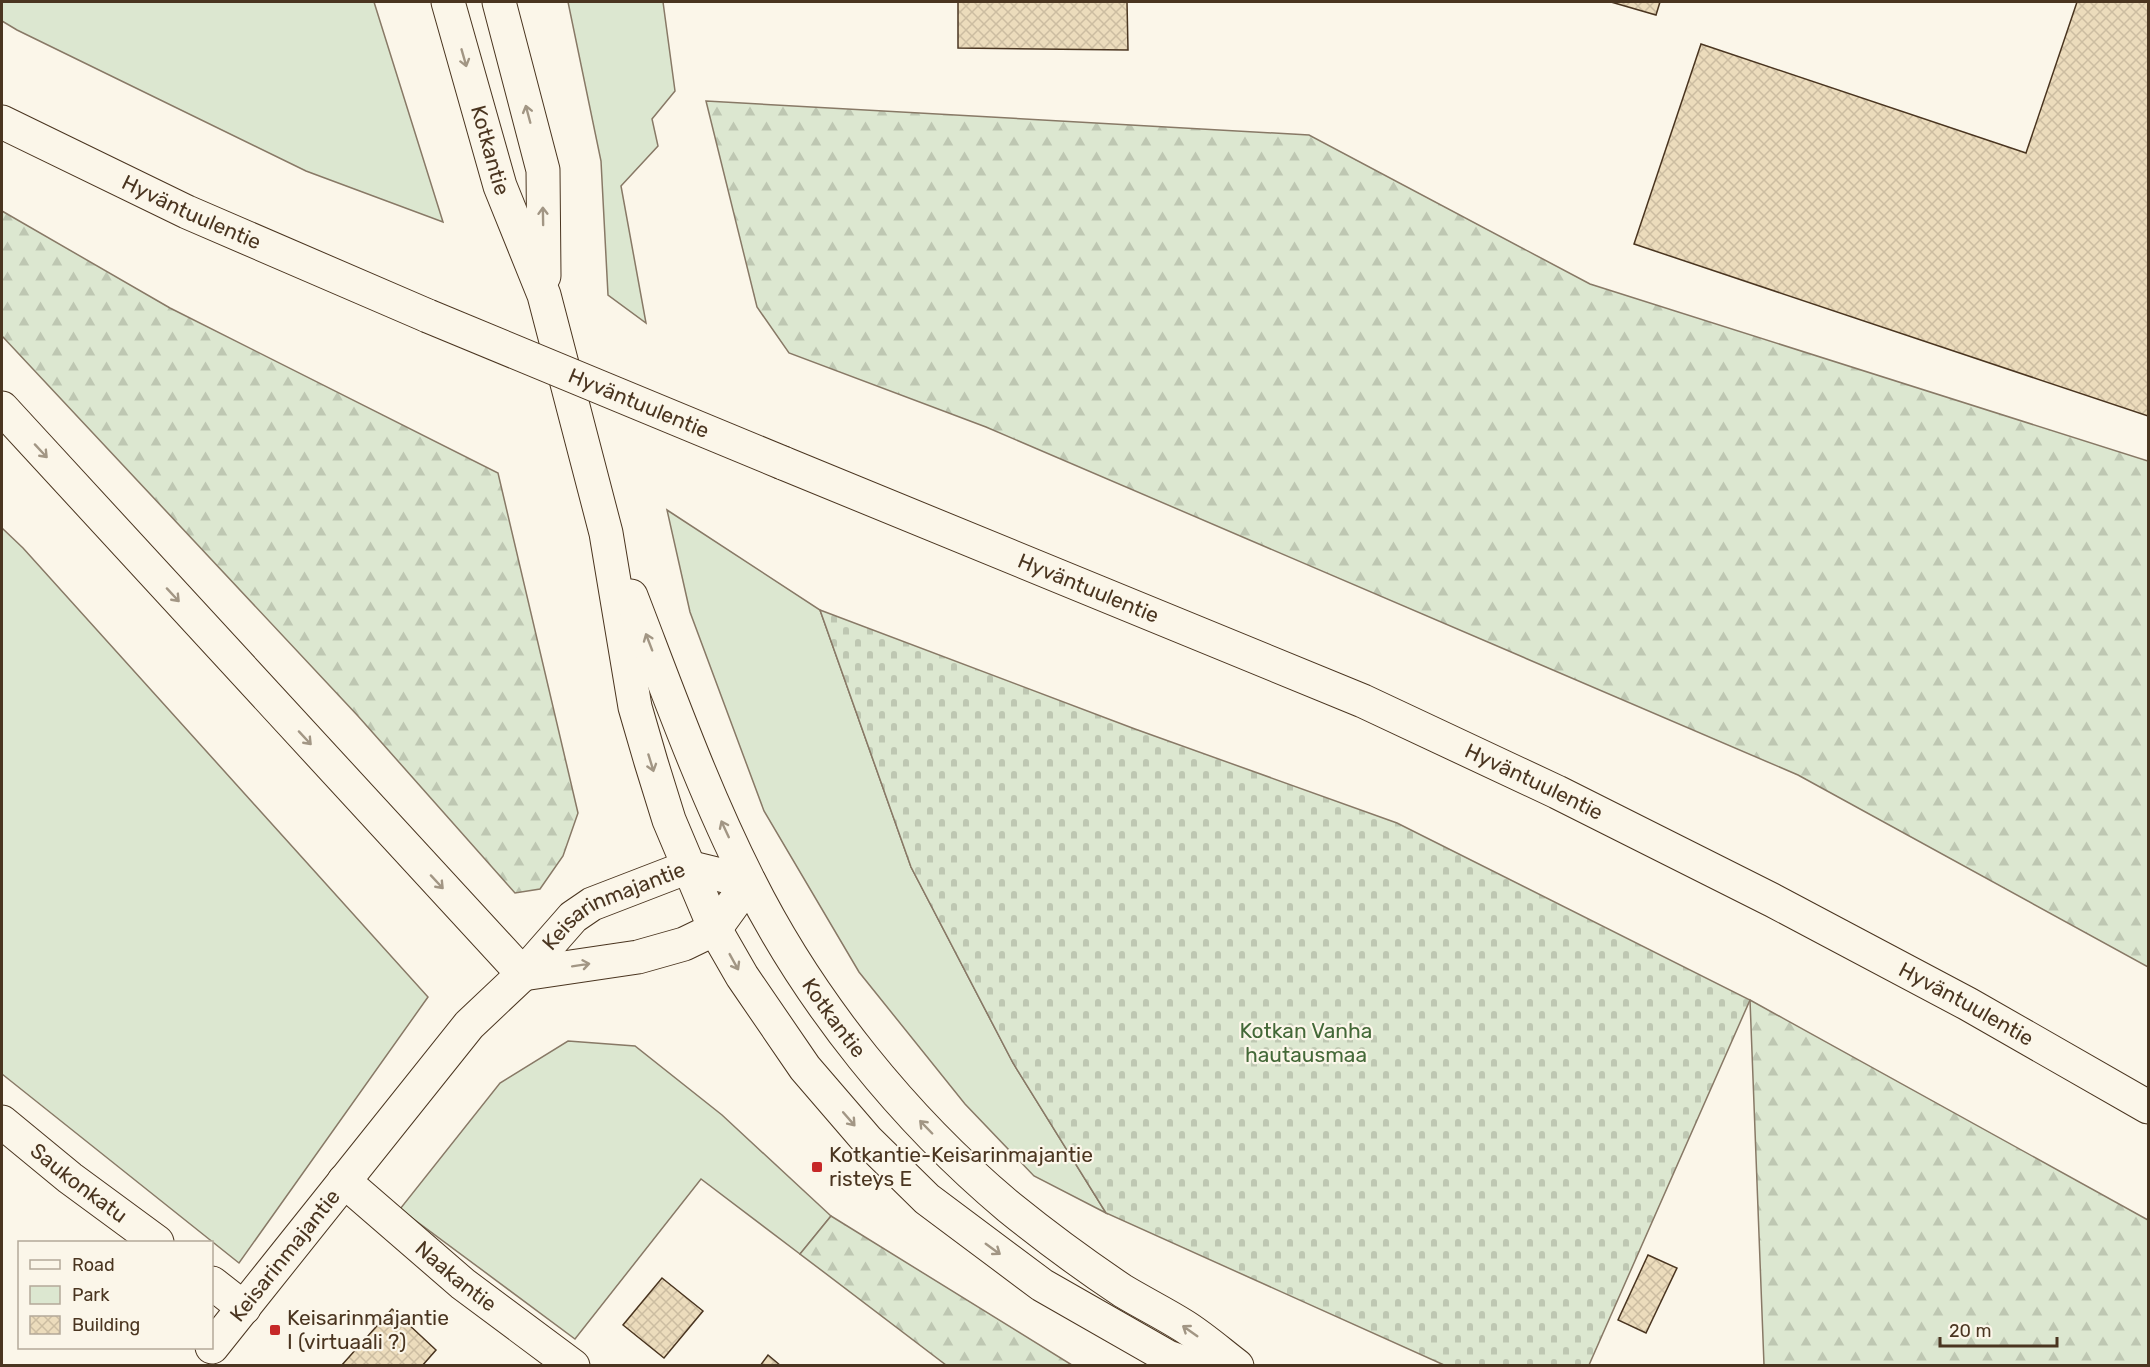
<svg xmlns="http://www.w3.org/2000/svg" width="2150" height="1367" viewBox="0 0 2150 1367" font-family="Rubik,sans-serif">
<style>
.green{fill:#dce7d0;stroke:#887966;stroke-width:1.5}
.forest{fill:url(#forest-firs);stroke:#887966;stroke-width:1.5}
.cemetery{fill:url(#cemetery-stones);stroke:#887966;stroke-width:1.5}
.building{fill:url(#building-cross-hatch);stroke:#4a3520;stroke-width:1.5}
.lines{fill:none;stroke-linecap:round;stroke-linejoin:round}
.street-casing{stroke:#4a3520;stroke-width:35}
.secondary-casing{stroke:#4a3520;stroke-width:35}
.highway-casing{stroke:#4a3520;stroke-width:35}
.street{stroke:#fbf6e9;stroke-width:33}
.secondary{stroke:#fbf6e9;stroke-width:33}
.highway{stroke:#fbf6e9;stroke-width:33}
.highway-bridge-casing{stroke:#4a3520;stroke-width:35;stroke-linecap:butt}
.highway-bridge{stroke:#fbf6e9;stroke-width:33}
.oneway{stroke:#a29684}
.poi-dot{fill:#c62828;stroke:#fbf6e9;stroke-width:2}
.labels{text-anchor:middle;stroke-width:4.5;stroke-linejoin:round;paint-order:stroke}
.street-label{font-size:21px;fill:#4a3520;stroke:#fbf6e9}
.park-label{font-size:21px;fill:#436837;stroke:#fbf6e9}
.poi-label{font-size:21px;fill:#4a3520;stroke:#fbf6e9;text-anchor:start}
</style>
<defs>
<pattern id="forest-firs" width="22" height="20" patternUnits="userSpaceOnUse" patternTransform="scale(1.5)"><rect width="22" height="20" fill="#dce7d0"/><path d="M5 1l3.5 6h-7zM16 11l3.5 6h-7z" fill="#bec7b2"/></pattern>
<pattern id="cemetery-stones" width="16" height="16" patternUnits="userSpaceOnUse" patternTransform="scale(1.5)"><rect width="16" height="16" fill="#dce7d0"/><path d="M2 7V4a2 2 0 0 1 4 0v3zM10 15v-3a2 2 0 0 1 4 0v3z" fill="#bec7b2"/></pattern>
<pattern id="building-cross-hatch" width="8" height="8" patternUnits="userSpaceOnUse" patternTransform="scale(1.5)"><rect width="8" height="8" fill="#ecdcbc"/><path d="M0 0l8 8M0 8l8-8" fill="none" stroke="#ccbda1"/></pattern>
</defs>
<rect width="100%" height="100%" fill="#fbf6e9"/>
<g class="green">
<polygon points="2,2 374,2 443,222 306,171 17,30 2,21"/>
<polygon points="568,2 663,2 675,91 652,119 658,146 621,186 646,323 608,295 601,161"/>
<polygon points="667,510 820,610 911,867 1013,1063 1106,1213 1034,1176 965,1104 859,972 764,811 690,612"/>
<polygon points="2,528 23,548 428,997 239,1263 2,1074"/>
<polygon points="568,1041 635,1046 722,1115 831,1216 800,1254 701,1179 575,1339 400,1209 500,1083"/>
</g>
<g class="forest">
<polygon points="706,101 1309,135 1590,284 2148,461 2148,967 1798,775 986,427 789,353 757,307"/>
<polygon points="2,211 170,308 498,473 578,813 563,856 540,889 515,893 358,716 2,336"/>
<polygon points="1750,1000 2148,1220 2148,1365 1764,1365"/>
<polygon points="831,1216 1072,1365 946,1365 800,1254"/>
</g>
<polygon class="cemetery" points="820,610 1135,729 1397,823 1750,1000 1589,1365 1444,1365 1106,1213 1013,1063 911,867"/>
<g class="building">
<polygon points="958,2 1127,2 1128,50 958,48"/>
<polygon points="1611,2 1660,2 1656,15"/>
<polygon points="2077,2 2148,2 2148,416 1634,244 1701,44 2026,153"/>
<polygon points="1648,1255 1677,1268 1646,1333 1618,1320"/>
<polygon points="662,1278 703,1311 664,1358 623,1325"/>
<polygon points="392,1309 436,1350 422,1366 341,1366"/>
<polygon points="768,1355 781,1366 760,1366"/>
</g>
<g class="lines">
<defs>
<g id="street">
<path id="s1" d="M2 1122 70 1178 157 1242"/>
<path id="s2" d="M344 1181 463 1284 573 1366"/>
<polyline points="212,1283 244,1308"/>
</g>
<g id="secondary">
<path id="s3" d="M448 2 500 186 544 295 606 533 635 707 651 762 669 820 715 929 742 976 805 1068 867 1140 927 1199 1042 1285 1168 1357 1193 1366"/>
<polyline points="499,2 543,170 544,276"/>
<path id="s4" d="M631 596C668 692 703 790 749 881 810 1003 905 1120 1009 1207 1046 1237 1084 1265 1123 1291 1143 1303 1165 1314 1184 1326 1203 1338 1220 1353 1237 1366"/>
<polyline points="523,974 638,957 684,944 715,929 749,882"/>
<path id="s5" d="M212 1347 469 1025 523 974 573 917 592 904 688 867 749 882"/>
</g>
<g id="highway">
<path id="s6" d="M2 122 187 212 428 316"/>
<polyline points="2,408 523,974"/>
<path id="s7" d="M783 463 1363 701 1557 792 1772 900 1968 1004 2148 1107"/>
</g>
</defs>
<use href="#street" class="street-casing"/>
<use href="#secondary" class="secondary-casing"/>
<use href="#highway" class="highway-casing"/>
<use href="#street" class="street"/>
<use href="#secondary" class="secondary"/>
<use href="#highway" class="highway"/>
<defs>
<g id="highway-bridge">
<path id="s8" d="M428 316 783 463"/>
</g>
</defs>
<use href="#highway-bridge" class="highway-bridge-casing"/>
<use href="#highway-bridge" class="highway-bridge"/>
</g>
<defs><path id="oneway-shaft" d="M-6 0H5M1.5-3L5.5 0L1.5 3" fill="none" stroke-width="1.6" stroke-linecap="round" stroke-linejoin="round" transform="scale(1.5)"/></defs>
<g class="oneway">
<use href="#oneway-shaft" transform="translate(464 58) rotate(74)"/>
<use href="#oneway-shaft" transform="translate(528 114) rotate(-105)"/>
<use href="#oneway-shaft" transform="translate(543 216) rotate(-91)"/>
<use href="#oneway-shaft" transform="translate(41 451) rotate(47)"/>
<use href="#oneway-shaft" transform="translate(173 595) rotate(47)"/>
<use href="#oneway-shaft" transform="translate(649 642) rotate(-111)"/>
<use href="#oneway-shaft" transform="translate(305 738) rotate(47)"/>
<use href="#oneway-shaft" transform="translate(651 763) rotate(73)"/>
<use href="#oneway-shaft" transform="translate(725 829) rotate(-115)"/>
<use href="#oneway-shaft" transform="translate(437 882) rotate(47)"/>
<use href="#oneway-shaft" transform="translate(734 962) rotate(61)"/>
<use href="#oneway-shaft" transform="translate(581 965) rotate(-9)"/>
<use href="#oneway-shaft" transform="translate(849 1119) rotate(49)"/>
<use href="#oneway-shaft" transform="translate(926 1127) rotate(-134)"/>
<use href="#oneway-shaft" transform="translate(993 1249) rotate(36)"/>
<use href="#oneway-shaft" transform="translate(1190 1331) rotate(-145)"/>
</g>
<g class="poi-dot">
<rect x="811" y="1161" width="12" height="12" rx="3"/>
<rect x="269" y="1324" width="12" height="12" rx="3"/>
</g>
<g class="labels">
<g class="street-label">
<text dy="7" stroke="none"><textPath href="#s3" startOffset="154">Kotkantie</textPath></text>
<text dy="7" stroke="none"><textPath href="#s6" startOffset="210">Hyväntuulentie</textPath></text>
<text dy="7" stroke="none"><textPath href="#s8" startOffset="228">Hyväntuulentie</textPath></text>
<text dy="7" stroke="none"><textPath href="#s7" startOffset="330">Hyväntuulentie</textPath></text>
<text dy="7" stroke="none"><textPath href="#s7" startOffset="816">Hyväntuulentie</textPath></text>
<text dy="7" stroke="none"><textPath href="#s5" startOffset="603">Keisarinmajantie</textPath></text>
<text dy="7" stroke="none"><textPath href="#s7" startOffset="1302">Hyväntuulentie</textPath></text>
<text dy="7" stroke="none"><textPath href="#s4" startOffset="470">Kotkantie</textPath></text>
<text dy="7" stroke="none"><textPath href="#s1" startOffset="98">Saukonkatu</textPath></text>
<text dy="7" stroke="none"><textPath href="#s5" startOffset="117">Keisarinmajantie</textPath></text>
<text dy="7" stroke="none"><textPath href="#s2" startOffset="147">Naakantie</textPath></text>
</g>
<g class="park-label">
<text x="1306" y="1038">Kotkan Vanha<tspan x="1306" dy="24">hautausmaa</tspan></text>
</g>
<g class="poi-label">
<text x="829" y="1162">Kotkantie-Keisarinmajantie<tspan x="829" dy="24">risteys E</tspan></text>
<text x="287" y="1325">Keisarinmajantie<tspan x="287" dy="24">I (virtuaali ?)</tspan></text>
</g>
</g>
<rect width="2150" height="1367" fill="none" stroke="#4a3520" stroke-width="6"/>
<rect x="18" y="1241" width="195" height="108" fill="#fbf6e9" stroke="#b4a999" stroke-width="1.5"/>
<rect x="30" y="1260" width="30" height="9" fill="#fbf6e9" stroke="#b4a999" stroke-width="1.5"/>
<text x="72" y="1271" font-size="18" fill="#4a3520">Road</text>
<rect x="30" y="1286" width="30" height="18" fill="#dce7d0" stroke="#b4a999" stroke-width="1.5"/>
<text x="72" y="1301" font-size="18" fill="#4a3520">Park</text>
<rect x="30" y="1316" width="30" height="18" fill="url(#building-cross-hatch)" stroke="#b4a999" stroke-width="1.5"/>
<text x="72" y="1331" font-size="18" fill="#4a3520">Building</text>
<path d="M1940 1337v9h117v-9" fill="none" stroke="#4a3520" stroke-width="3"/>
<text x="1949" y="1337" font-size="18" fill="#4a3520" stroke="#fbf6e9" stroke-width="4.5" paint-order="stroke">20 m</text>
</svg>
